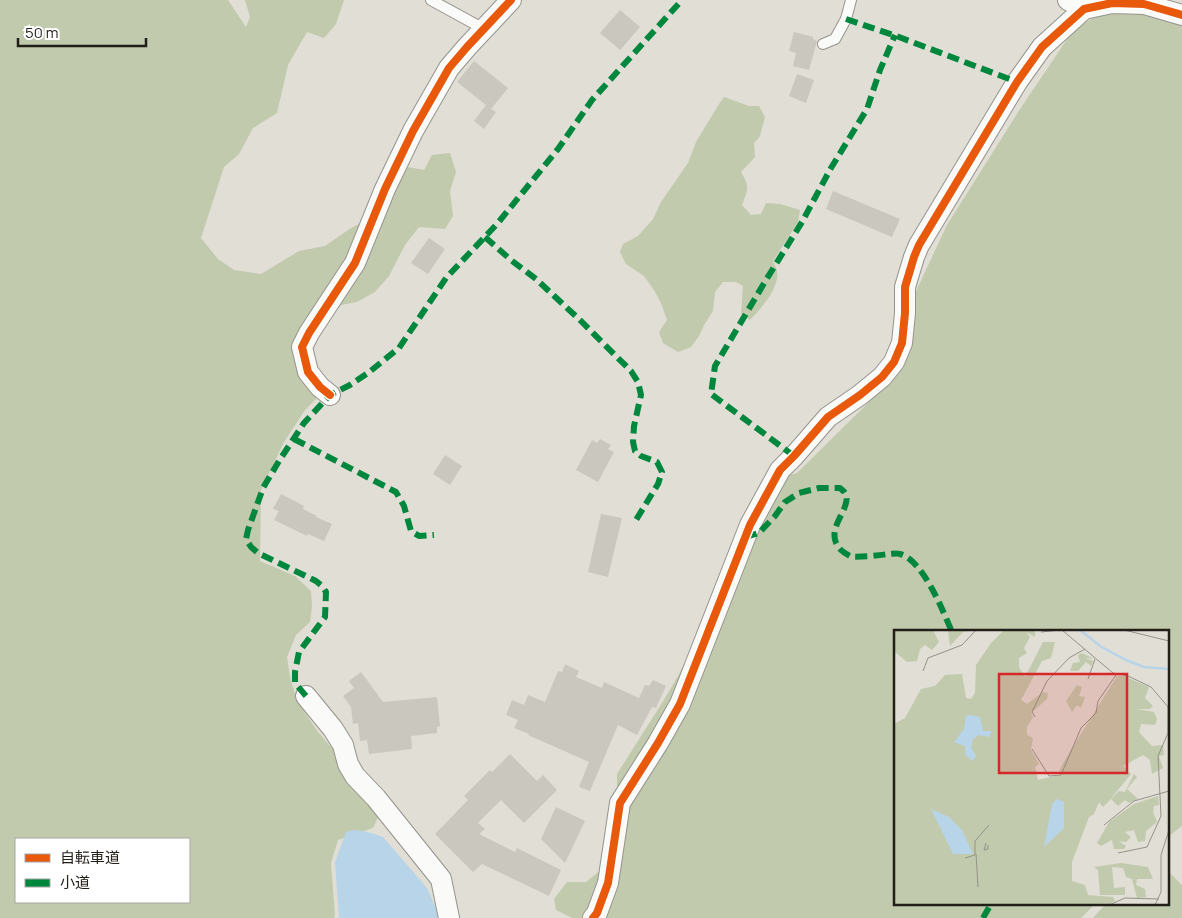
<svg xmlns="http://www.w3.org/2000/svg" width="1182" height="918" viewBox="0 0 1182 918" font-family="Manrope,'Noto Sans JP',sans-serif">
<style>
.green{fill:#c2caad;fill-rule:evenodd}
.water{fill:#b8d4e9}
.building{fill:#cac7bf}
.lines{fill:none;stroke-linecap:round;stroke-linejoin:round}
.lane-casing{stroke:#95938c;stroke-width:12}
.street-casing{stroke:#95938c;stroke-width:22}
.lane{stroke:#fafaf9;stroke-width:10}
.street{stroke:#fafaf9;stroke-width:20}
.quiet{stroke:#00873e;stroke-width:6;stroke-dasharray:12 6;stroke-linecap:butt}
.cycleway-casing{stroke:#fff;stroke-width:11}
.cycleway{stroke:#e8590c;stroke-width:8}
.inset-river{fill:none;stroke:#b8d4e9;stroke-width:2.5}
.inset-road{fill:none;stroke:#949289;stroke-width:1}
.view{fill:#d62828;fill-opacity:0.15;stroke:#d62828;stroke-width:2.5}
.inset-edge{fill:none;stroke:#211f18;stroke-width:2.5}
</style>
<rect width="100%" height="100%" fill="#e1ded5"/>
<g class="green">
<path d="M0 0H228L246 27 250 17 245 0H344L336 24 324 38 307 32 288 65 277 113 253 128 239 154 224 167 201 238 218 259 234 270 261 274 299 251 325 246 351 228 383 212 393 186 408 167 424 170 432 155 450 153 456 172 450 191 453 216 445 229 419 227 405 245 389 276 375 292 357 302 341 305 325 322 297 360 302 381 317 398 305 410 284 442 261 490 260 561 295 576 311 591 312 606 310 622 296 635 287 657 290 677 297 701 318 732 337 754 379 815 373 828 338 840 331 863 335 915 334 918H0ZM16 839H189V902H16Z"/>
<polygon points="1130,11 1182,24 1182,826 1168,837 1168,632 896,632 896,904 1095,904 1081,918 572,918 556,910 554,899 567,882 586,882 602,869 617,795 617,774 662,703 678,676 769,500 783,477 797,473 868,403 918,287 947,225 1020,109 1072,32 1094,17"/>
<path d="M724 97 749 106H759L765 117 760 136 754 143 755 157 741 172C750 187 748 189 742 205L751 215 761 214 766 203 780 204 800 210 798 222 773 261C775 265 777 269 777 272 780 287 760 310 750 320L741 314 743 286 736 282H723L715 292 713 311 704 325 699 336 691 347 678 352 663 343 659 332 667 320 661 303 654 290 644 276 626 264 620 252 623 244 638 236 653 219 661 202 688 163 696 142 719 104Z"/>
<polygon points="1168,871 1182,885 1182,918 1093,918 1106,904 1168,904"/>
</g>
<polygon class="water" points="354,830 368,832 383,837 427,888 440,918 339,918 335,862 346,832"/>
<g class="building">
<polygon points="620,10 640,27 620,50 600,33"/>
<polygon points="794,32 813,37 813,39 817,41 809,70 793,66 796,53 789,51"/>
<polygon points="474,61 508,88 491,109 496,112 484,129 474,121 486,105 457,82"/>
<polygon points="797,74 814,80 806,103 789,96"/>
<polygon points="833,191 900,219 892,237 826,209"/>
<polygon points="429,238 445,249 428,274 411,263"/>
<polygon points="600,439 611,445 608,449 614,452 598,482 576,470 592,440 597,443"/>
<polygon points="445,455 462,466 450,485 433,474"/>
<polygon points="281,494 304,506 303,509 317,516 316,517 332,524 324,541 308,534 307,536 274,520 279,511 273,509"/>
<polygon points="601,514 622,518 608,577 588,572"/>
<polygon points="565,664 579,671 576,677 602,688 604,682 639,698 645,685 649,686 653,680 666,686 656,708 652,707 637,735 618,725 590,791 579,787 589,762 528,735 529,734 514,728 518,720 506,715 512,700 524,705 528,695 545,702 558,671 562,672"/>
<polygon points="361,672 383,702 437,697 440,726 437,727 437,733 411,736 412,749 369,754 367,740 360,741 358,723 353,724 351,707 343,696 354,688 349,681"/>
<polygon points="510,754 537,781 543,775 557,790 524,823 501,800 478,823 485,829 479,834 515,852 517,848 561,870 549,896 482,864 473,872 435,834 468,800 464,796 490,770 492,772"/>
<polygon points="556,807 585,821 565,863 541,839"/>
</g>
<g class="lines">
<defs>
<g id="lane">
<polyline points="431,0 484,29"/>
<polyline points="823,44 835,39 846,19 851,0"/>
</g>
<g id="street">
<polyline points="1068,0 1084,9"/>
<polyline points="330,395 320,387 308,372 302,347 309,333 355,263 385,189 413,131 449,68 467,47 511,0"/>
<polyline points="306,696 333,729 343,745 348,764 355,776 376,798 441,879 449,918"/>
<polyline points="593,918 597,913 608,883 620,803 658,743 680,704 750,525 780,470 794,456 828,417 860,395 882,377 894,362 902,343 905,313 905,287 914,257 919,245 1017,82 1042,47 1084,9 1112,3 1144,4 1182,15"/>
</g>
</defs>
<use href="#lane" class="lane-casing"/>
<use href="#street" class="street-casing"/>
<use href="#lane" class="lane"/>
<use href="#street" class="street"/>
<g class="quiet">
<polyline points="846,19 899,37 1017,82"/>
<polyline points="485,237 511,260 536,279 581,321 631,371 638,382 641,395 634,426 633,442 635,451 641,456 657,462 662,472 658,484 636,520"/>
<polyline points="294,439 396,492 404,506 411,531 419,536 434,535"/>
<polyline points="794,456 711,394 715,366 766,280 802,222 831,168 867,109 880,70 895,35"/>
<path d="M745 537 759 533 775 516 785 502 799 493 819 488H840C841 489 844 491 845 493 854 508 821 530 841 550 843 552 848 555 850 556 854 558 882 555 888 554 892 554 897 553 900 554 923 560 943 611 952 632"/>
<polyline points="306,696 295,683 295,672 299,652 325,617 326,592 322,586 316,581 258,553 251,547 246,539 248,530 263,488 279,461 304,423 330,395 350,385 368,373 399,348 446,278 497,224 558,149 592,100 682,0"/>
<polyline points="983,918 991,904"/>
</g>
<defs>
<g id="cycleway">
<polyline points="330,395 320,387 308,372 302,347 309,333 355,263 385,189 413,131 449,68 467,47 511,0"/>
<polyline points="593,918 597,913 608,883 620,803 658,743 680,704 750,525 780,470 794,456 828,417 860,395 882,377 894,362 902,343 905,313 905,287 914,257 919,245 1017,82 1042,47 1084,9 1112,3 1144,4 1182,15"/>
</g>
</defs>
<use href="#cycleway" class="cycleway-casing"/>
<use href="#cycleway" class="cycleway"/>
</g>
<g transform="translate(894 630)">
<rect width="275" height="275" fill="#e1ded5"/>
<path d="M0 0H42L40 2 45 12 38 20 31 15 26 19 23 31 13 32 0 21ZM54 0H80L69 2 56 16ZM110 0H141V7L132 2 136 7 130 18 133 23 125 28V37L131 47 149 12H161L157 28 148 31 127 70 133 74 149 62 154 63 153 69 137 83 139 87 133 97V105L139 108 137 120 145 134 141 137 144 150 169 144 165 141 172 128 223 46H230L255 57 251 68 259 76 256 79H243L260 82 263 89 261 95 247 94 245 102 258 116 269 115 270 125 265 126 269 138 258 144 256 130 249 125 229 136 237 144 215 171 209 177 205 172 200 184 195 187 178 232V251L191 255 194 265 219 267 221 271 214 275H0V94L11 88 27 59 41 56 51 45 68 44 72 68 77 69 81 63 82 35 97 13ZM188 23 200 29 191 28 199 31 197 36 192 32 184 41H176L179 33 186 32 184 25ZM183 55 188 57 185 66 191 67 187 78 183 75 178 82 172 71ZM240 144 243 147 233 159 244 169 235 173 231 170 224 176 217 169 225 161 231 162ZM264 166 265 175 260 176 259 182 263 192 252 201 251 211 244 212 240 200 231 202 237 207 232 212 225 211 232 216 230 219H220L218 210 207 216 203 213 215 192 240 174ZM227 233 254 237 259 249H243L242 255 251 259 252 267 243 268 238 249 232 247 229 238 218 237 220 258 231 257V265H206L204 240 200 237Z" fill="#c2caad"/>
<path d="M76 85 86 87 89 101H98L95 107 85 105 79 109 77 117 82 126 78 131 71 124V116L60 112 70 99 72 86ZM163 169 170 172V198L150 217 158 174ZM37 179 55 187 68 200 79 224H59Z" fill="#b8d4e9"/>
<path class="inset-river" d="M186 0 206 16 232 30 250 37 275 39"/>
<path class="inset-road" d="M168 0 219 43 234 46 257 57 275 78M230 0 275 11M147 2 166 0M29 41 34 28 68 15 82 0M194 49 201 29M141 87 138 82 153 51 175 28 191 19M138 119 155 146 167 145 187 98 202 83 204 71 222 45M210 195 240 171 275 161M92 213 90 220 94 219V215M224 223 253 217 267 186 264 126 274 103V77M82 224 84 257M71 228 81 225V211L95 195M215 275 231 268 265 269M261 275 267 262V225L275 200"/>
<path class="view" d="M105 44H233V143H105Z"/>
<rect width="275" height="275" class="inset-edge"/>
</g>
<rect x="15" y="838" width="175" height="65" fill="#ffffff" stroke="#a6a5a3"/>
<rect x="25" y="854" width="25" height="8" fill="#e8590c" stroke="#a6a5a3"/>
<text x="60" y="863" font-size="15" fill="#211f18">自転車道</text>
<rect x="25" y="879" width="25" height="8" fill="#00873e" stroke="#a6a5a3"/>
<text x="60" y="888" font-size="15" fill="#211f18">小道</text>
<path d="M18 38v8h128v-8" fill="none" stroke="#211f18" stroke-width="2.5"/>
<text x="25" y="38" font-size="15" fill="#211f18" stroke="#ffffff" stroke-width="4" paint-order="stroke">50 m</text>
</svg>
